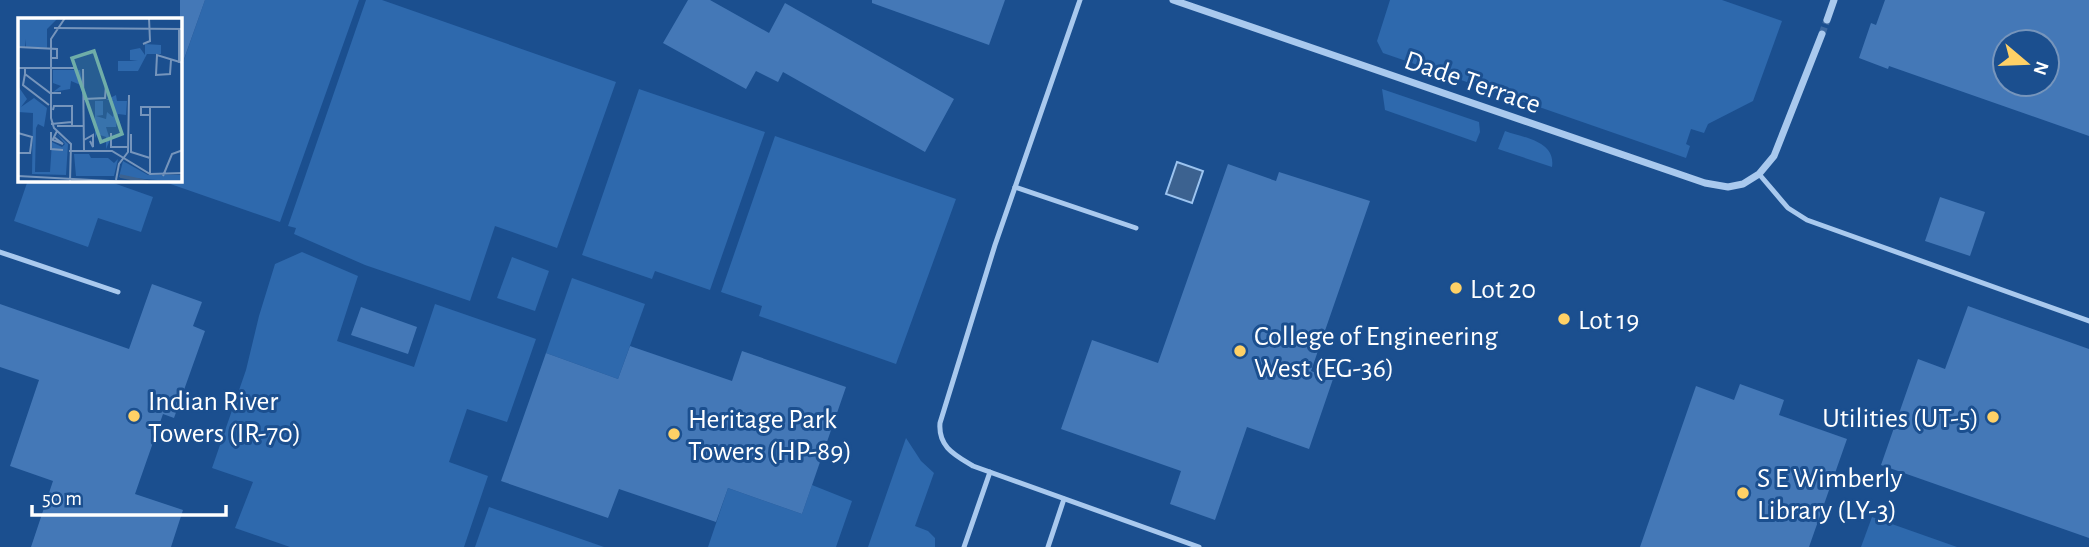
<svg xmlns="http://www.w3.org/2000/svg" width="2089" height="547" viewBox="0 0 2089 547" font-family="'Alegreya Sans',sans-serif">
<style>
.green{fill:#2e69ad}
.water{fill:#3c6290;stroke:#9cc4f0;stroke-width:2}
.building{fill:#4478b7;fill-rule:evenodd}
.lines{fill:none;stroke-linecap:round;stroke-linejoin:round}
.street-tunnel{stroke:#3d69a0;stroke-width:7;stroke-dasharray:7 3.5;stroke-linecap:butt}
.lane{stroke:#a9c9ee;stroke-width:5}
.street{stroke:#a9c9ee;stroke-width:7}
.poi-dot{fill:#ffd166;stroke:#1b4f8f;stroke-width:2.5}
.labels{text-anchor:middle;stroke-width:6;stroke-linejoin:round;paint-order:stroke}
.street-label{font-size:28px;fill:#fff;stroke:#1b4f8f}
.poi-label{font-size:28px;fill:#fff;stroke:#1b4f8f;text-anchor:start}
.inset-river{fill:none;stroke:#3c6290;stroke-width:3.5}
.inset-road{fill:none;stroke:#7695bc;stroke-width:2}
.view{fill:#6fada8;fill-opacity:0.15;stroke:#6fada8;stroke-width:3.5}
.inset-edge{fill:none;stroke:#fff;stroke-width:3.5}
</style>
<rect width="100%" height="100%" fill="#1b4f8f"/>
<g class="green">
<polygon points="205,0 359,0 280,222 159,180 180,180 180,71"/>
<polygon points="366,0 382,0 616,82 557,248 495,226 470,301 365,265 294,234 296,228 288,226"/>
<polygon points="1390,0 1722,0 1782,21 1753,101 1708,124 1704,133 1691,129 1686,144 1690,146 1686,158 1383,53 1377,41"/>
<polygon points="639,89 765,132 710,290 655,271 652,279 582,255"/>
<polygon points="1382,89 1479,122 1480,132 1476,142 1385,110"/>
<path d="M1505 131C1524 138 1556 141 1552 167L1498 149Z"/>
<polygon points="775,136 956,199 896,364 759,316 762,306 721,292"/>
<polygon points="28,180 105,180 153,197 141,232 98,218 88,247 14,221"/>
<polygon points="302,252 358,276 337,341 414,367 435,304 536,339 507,422 467,409 449,462 488,476 464,547 290,547 235,528 253,482 212,468 246,370 259,316 275,264"/>
<polygon points="512,257 549,271 535,311 497,298"/>
<polygon points="572,278 645,304 618,379 546,353"/>
<polygon points="906,438 921,461 934,473 915,526 928,531 935,538 935,547 868,547"/>
<polygon points="812,485 852,501 836,547 708,547 728,488 802,514"/>
<polygon points="489,507 604,547 475,547"/>
<polygon points="1872,517 1957,547 1861,547"/>
</g>
<polygon class="water" points="1177,162 1203,171 1192,203 1166,194"/>
<g class="building">
<polygon points="180,0 205,0 183,62 180,61"/>
<polygon points="688,0 710,0 769,33 785,3 954,99 925,152 783,72 778,82 756,71 746,89 663,43"/>
<polygon points="872,0 1005,0 989,45 872,3"/>
<path d="M1885 0H2089V136L1889 66 1888 69 1859 58 1871 23 1876 25ZM2005 42H2047V84H2005Z"/>
<polygon points="1228,164 1276,181 1279,172 1370,201 1311,371 1333,379 1309,449 1247,427 1215,520 1170,504 1181,471 1061,429 1092,340 1158,363"/>
<polygon points="1940,197 1985,212 1970,256 1925,241"/>
<polygon points="152,284 202,302 193,326 205,331 174,418 163,414 135,494 183,510 171,547 31,547 53,481 10,466 39,380 0,367 0,304 129,349"/>
<polygon points="1968,306 2089,349 2089,538 1881,465 1918,359 1945,369"/>
<polygon points="361,307 417,327 408,354 351,335"/>
<polygon points="630,346 732,381 742,351 846,387 802,514 728,488 716,522 619,489 608,518 501,481 546,353 618,379"/>
<polygon points="1740,384 1784,400 1779,415 1847,439 1809,547 1640,547 1696,386 1734,400"/>
</g>
<g class="lines">
<polyline class="street-tunnel" points="1822,34 1827,20"/>
<g class="lane">
<path d="M1080 0 995 245 940 423C938 447 955 455 973 466L1199 547"/>
<polyline points="1759,174 1788,208 1807,220 2089,321"/>
<polyline points="1015,187 1136,228"/>
<polyline points="0,252 118,292"/>
<polyline points="964,547 990,472"/>
<polyline points="1048,547 1064,499"/>
</g>
<g class="street">
<polyline points="1173,0 1705,183 1728,187 1743,184 1759,174 1774,156 1822,34"/>
<polyline points="1827,20 1834,0"/>
</g>
</g>
<g class="poi-dot">
<circle cx="1456" cy="288" r="7"/>
<circle cx="1564" cy="319" r="7"/>
<circle cx="1240" cy="351" r="7"/>
<circle cx="134" cy="416" r="7"/>
<circle cx="1993" cy="417" r="7"/>
<circle cx="674" cy="434" r="7"/>
<circle cx="1743" cy="493" r="7"/>
</g>
<g class="labels">
<g class="street-label">
<text transform="translate(1473 81) rotate(19)" y="10">Dade Terrace</text>
</g>
<g class="poi-label">
<text x="1470" y="298">Lot 20</text>
<text x="1578" y="329">Lot 19</text>
<text x="1254" y="345">College of Engineering<tspan x="1254" dy="32">West (EG-36)</tspan></text>
<text x="148" y="410">Indian River<tspan x="148" dy="32">Towers (IR-70)</tspan></text>
<text x="1979" y="427" text-anchor="end">Utilities (UT-5)</text>
<text x="688" y="428">Heritage Park<tspan x="688" dy="32">Towers (HP-89)</tspan></text>
<text x="1757" y="487">S E Wimberly<tspan x="1757" dy="32">Library (LY-3)</tspan></text>
</g>
</g>
<g transform="translate(18 18)">
<rect width="164" height="164" fill="#1b4f8f"/>
<path d="M0 0H40L29 11V30L8 29V21L7 29H0ZM127 26 143 27V36H129L120 53H100V43H120L112 42V32L122 30 127 37ZM35 52H62L65 68 53 63 52 71 35 74 43 68 35 65ZM0 68 9 81 3 89 16 80 29 90 26 109 20 106 18 110 17 154H32L34 124 44 129 47 126 39 116 50 126 48 157 14 156 15 95 0 94ZM98 77 99 83H109L108 97 100 96 98 109H88L92 122 88 131V119L79 116 77 120V83H85V97L78 98 88 101 89 94 95 99 96 88 91 83 97 82H88ZM56 136H71L73 140H90L96 145 100 141 96 158H58ZM105 143 130 157H164V164L101 159Z" fill="#2e69ad"/>
<path class="inset-river" d="M102 158 130 164"/>
<path class="inset-road" d="M47 0 33 21V100L36 110 53 126 52 163M36 10 165 11M161 11V45M125 26 132 23 131 0M0 29 39 31V40H33M153 42 152 56 138 57 139 37 165 45M0 50H58M7 51V56L32 75H43M65 51 66 133M7 56 5 67 31 87M66 81 87 80 88 67M132 89V156M35 92 36 88H54V108M132 97H123V89H152M33 106 54 104M39 108H66M33 114V131L45 132M0 115 14 119 12 135H0M93 115V129H110M113 116V134L132 140M36 119 45 126 35 122V121L39 113M66 122 75 117V129L72 123M51 133H94L132 156 165 155M0 158 110 164M145 158 154 136 165 132M98 162 101 146 110 134 111 77"/>
<path class="view" d="M76 33 104 116 83 124 54 40Z"/>
<rect width="164" height="164" class="inset-edge"/>
</g>
<g transform="translate(2026 63) rotate(109)"><circle r="33" fill="#1b4f8f" stroke="#7695bc" stroke-width="2"/>
<path d="M0-5L12 26L0 18L-12 26Z" fill="#ffd166"/>
<text y="-10" font-size="19" font-weight="bold" text-anchor="middle" fill="#ffffff">N</text>
</g>
<path d="M32 505v10h194v-10" fill="none" stroke="#ffffff" stroke-width="3.5"/>
<text x="42" y="505" font-size="21" fill="#ffffff" stroke="#1b4f8f" stroke-width="5" paint-order="stroke">50 m</text>
</svg>
